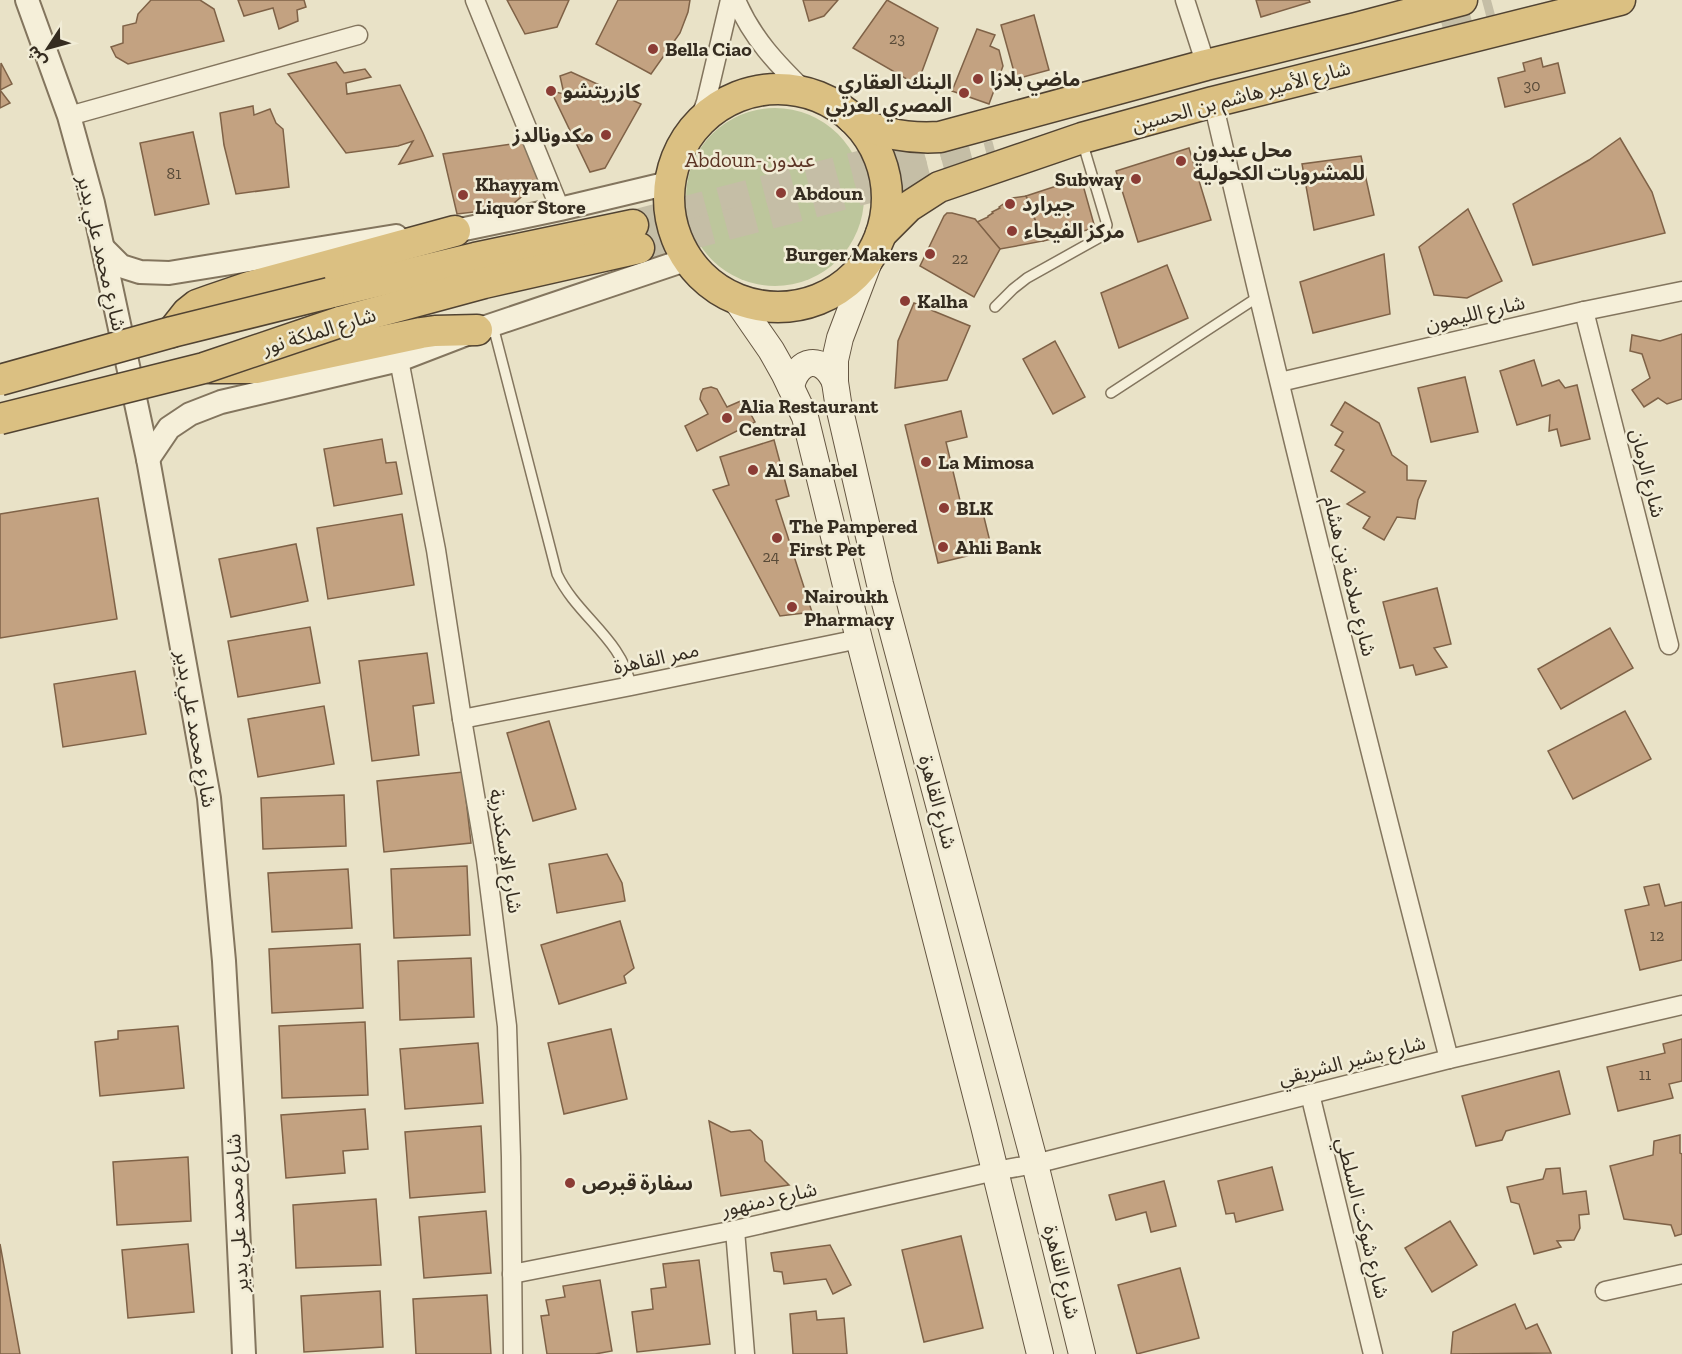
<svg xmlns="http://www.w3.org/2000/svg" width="1682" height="1354" viewBox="0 0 1682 1354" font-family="'Zilla Slab','Noto Sans Arabic',serif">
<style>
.green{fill:#bdc69c}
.building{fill:#c3a281;stroke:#7f6247;stroke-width:1.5}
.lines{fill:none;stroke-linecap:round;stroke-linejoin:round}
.trunk-tunnel{stroke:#c5bea6;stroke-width:30;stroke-dasharray:30 15;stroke-linecap:butt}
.service-casing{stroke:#83755e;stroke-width:12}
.minor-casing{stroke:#83755e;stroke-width:21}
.tertiary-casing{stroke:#83755e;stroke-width:26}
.secondary-casing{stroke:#655642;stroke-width:28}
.trunk-casing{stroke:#514332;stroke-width:33}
.service{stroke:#f5efd9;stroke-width:9}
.minor{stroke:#f5efd9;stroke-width:18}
.tertiary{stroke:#f5efd9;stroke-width:22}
.secondary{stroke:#f5efd9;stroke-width:26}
.trunk{stroke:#dbc082;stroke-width:30}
.trunk-bridge-casing{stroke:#514332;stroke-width:33;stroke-linecap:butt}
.trunk-bridge{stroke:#dbc082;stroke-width:30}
.poi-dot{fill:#8b3c35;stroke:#f1ecd6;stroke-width:2}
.labels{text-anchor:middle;stroke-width:5;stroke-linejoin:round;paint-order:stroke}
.number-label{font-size:16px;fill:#584a38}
.poi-label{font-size:20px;font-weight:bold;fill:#352c20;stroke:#f1ecd6;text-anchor:start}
.street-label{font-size:20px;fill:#352c20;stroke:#f1ecd6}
.neighbourhood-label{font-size:21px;fill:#5c3525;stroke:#f1ecd6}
</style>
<rect width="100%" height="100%" fill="#e9e2c7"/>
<circle class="green" cx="775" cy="197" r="89"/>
<g class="building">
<polygon points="151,0 200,0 214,9 224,41 128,64 116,57 111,47 123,43 123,26 136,23 138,14"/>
<polygon points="238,0 304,0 306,7 297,10 298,21 279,29 273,8 244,16"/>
<polygon points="507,0 569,0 557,27 525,34"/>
<polygon points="618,0 690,0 688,12 680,33 651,74 596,44"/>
<polygon points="803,0 838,0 824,16 809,21"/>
<polygon points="887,0 938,28 917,85 853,48"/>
<polygon points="1256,0 1309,0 1310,2 1261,17"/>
<polygon points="1034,15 1049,70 1016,79 1001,25"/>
<polygon points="977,29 995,35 990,46 999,50 1003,66 989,104 952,91"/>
<polygon points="1541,58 1543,67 1558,63 1565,93 1505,107 1498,78 1525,71 1523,63"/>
<polygon points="336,62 344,73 365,69 371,77 346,83 347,94 400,85 423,133 433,156 399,164 413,141 398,146 346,153 288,74"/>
<polygon points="1,63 12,84 0,90 10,103 0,108"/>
<polygon points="571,72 641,104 605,168 590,172 551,91 564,94 560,76"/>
<polygon points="253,106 254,115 270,109 276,123 283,129 289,187 236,194 224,145 220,113"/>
<polygon points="193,132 209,204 155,215 140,143"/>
<polygon points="1620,138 1652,192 1665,233 1533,265 1513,204 1589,160"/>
<polygon points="526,142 543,179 508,208 457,214 443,154"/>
<polygon points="1189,148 1211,220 1138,242 1116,171"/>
<polygon points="1361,156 1374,215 1314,230 1302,164"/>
<polygon points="1081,178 1095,228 1043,241 1026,196"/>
<polygon points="1026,196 1043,241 1000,249 977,222 988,217 988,216 993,213 992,212 1000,208 999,207 1012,198"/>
<polygon points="1468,209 1502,281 1467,298 1434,295 1419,247"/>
<polygon points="947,213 952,213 975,219 1000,249 974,297 920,266 944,216"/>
<polygon points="1384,254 1390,314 1313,333 1300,282"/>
<polygon points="1167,265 1188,318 1119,348 1101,293"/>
<polygon points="914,303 970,326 947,380 895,388 898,341"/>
<polygon points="1682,334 1682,399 1667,404 1658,398 1644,407 1632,390 1650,378 1642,354 1630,351 1632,335 1660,341"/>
<polygon points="1055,341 1085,397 1053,414 1023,359"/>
<polygon points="1534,360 1542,386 1559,380 1565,388 1577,385 1590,439 1561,446 1557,429 1549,431 1550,415 1517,425 1500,371"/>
<polygon points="1465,377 1478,432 1431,442 1418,388"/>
<polygon points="711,387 717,389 727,407 743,400 755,422 697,451 685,426 708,414 700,399 701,393 703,389"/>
<polygon points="1345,402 1379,423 1392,455 1407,466 1407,480 1426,481 1418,500 1415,519 1397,517 1384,540 1363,528 1370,517 1347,504 1365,492 1331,471 1344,450 1335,445 1343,432 1331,425"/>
<polygon points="961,411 967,437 946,442 963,513 982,509 992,550 938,563 905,425"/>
<polygon points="382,439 386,463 396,462 402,494 334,506 324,449"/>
<polygon points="774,440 789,496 776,500 812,612 780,616 713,490 729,485 720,457"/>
<polygon points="98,498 117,619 0,638 0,514"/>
<polygon points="402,514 414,585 328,599 317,528"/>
<polygon points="296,544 308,601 231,617 219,559"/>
<polygon points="1437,588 1451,644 1434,648 1447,667 1416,675 1413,665 1400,668 1383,602"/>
<polygon points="310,627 320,683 238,697 228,641"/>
<polygon points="1610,628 1633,668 1561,709 1538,669"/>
<polygon points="427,653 434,703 413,706 419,755 372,761 359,661"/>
<polygon points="135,671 146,734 63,747 54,684"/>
<polygon points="324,706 334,764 258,777 248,719"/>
<polygon points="1625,711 1651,759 1573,799 1548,751"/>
<polygon points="549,721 576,809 533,821 507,733"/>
<polygon points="463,772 471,843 384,852 377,781"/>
<polygon points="344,795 346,846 263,849 261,798"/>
<polygon points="607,854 622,883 625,901 557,913 549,864"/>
<polygon points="467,866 470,935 394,938 391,869"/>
<polygon points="348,869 352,928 272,932 268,873"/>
<polygon points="1659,884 1665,906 1682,902 1682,960 1640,970 1625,910 1649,905 1644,887"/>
<polygon points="620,921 634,968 624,976 626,983 559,1004 541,945"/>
<polygon points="360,944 363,1008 272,1013 269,949"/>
<polygon points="471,958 474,1017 400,1020 398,961"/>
<polygon points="365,1022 368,1095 282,1098 279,1026"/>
<polygon points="178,1026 184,1088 100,1096 95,1042 118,1039 118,1031"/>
<polygon points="611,1029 627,1099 564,1114 548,1043"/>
<polygon points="1682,1039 1682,1081 1669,1084 1673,1098 1618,1111 1607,1067 1665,1053 1663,1044"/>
<polygon points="478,1043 483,1103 405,1109 400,1049"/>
<polygon points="1559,1071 1570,1114 1506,1131 1502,1140 1476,1146 1462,1096"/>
<polygon points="365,1109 368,1149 343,1151 345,1173 286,1178 281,1115"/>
<polygon points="709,1121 731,1132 750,1130 762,1141 765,1161 789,1185 721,1196"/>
<polygon points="481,1126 485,1192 410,1198 405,1132"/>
<polygon points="1680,1135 1680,1153 1682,1154 1682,1234 1675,1236 1671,1225 1624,1219 1610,1166 1653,1155 1654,1141"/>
<polygon points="188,1157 191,1221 117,1225 113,1162"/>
<polygon points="1272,1167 1283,1210 1236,1222 1234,1213 1226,1214 1218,1181"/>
<polygon points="1560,1168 1563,1194 1586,1191 1589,1214 1579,1215 1580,1228 1574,1240 1557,1241 1561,1247 1534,1254 1519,1204 1511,1202 1507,1187 1543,1179 1546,1169"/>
<polygon points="1164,1181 1176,1226 1151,1232 1146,1212 1116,1220 1109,1195"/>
<polygon points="376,1199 381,1265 296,1268 293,1205"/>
<polygon points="486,1211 491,1273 424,1278 419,1217"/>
<polygon points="1450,1221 1477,1265 1432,1292 1405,1248"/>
<polygon points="961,1236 983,1328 924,1342 902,1250"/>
<polygon points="0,1244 20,1354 0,1354"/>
<polygon points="188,1244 194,1312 128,1318 122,1250"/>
<polygon points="830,1245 851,1285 833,1294 826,1279 784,1284 782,1272 774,1271 771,1253"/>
<polygon points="699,1260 710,1344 637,1352 632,1312 653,1309 651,1289 666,1287 663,1264"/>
<polygon points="1180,1268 1199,1338 1137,1354 1118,1285"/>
<polygon points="600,1280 612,1351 595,1354 547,1354 541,1316 549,1315 546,1300 565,1297 563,1286"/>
<polygon points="380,1291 383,1347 304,1352 301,1296"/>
<polygon points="487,1295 491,1354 416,1354 413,1299"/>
<polygon points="1515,1304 1526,1329 1537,1324 1551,1353 1451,1354 1453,1332"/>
<polygon points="816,1311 817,1320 844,1318 847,1354 793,1354 790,1314"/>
</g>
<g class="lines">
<g class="trunk-tunnel">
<polyline points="1439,14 1491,0"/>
<polyline points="633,225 951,142"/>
<polyline points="639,248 996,155"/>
</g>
<defs>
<g id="service">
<polyline points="995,307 1013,289 1027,278 1104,235 1107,225 1082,141"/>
<path d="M493 326 557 574C577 616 622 639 631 686"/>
<polyline points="1111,393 1258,297"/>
</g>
<g id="minor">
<polyline points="475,0 560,209"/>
<path d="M736 0C752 38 777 64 806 92"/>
<polyline points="1185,0 1206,65"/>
<path d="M1213 102C1287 422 1367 741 1449 1059"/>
<polyline points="69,116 358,35"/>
<polyline points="699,121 706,102 730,0"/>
<polyline points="1584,311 1669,645"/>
<polyline points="399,360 436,550 462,719 486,860 507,1026 511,1157 513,1354"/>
<polyline points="1280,382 1584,311 1682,291"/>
<polyline points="462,719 631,686 859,639"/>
<polyline points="1310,1094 1373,1354"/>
<polyline points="735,1230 745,1354"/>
<polyline points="512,1274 735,1230 995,1171 1035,1164 1449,1059 1682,1005"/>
<polyline points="1605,1291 1682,1274"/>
</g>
<g id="tertiary">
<polyline points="27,0 69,116 93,203 148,459 209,798 224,961 233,1118 244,1354"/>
<polyline points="441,232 455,231 560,209 669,183"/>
<polyline points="103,248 121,266 140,272 169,273 396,236"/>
<polyline points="148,459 169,428 190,414 221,402 399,360 477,330 688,259"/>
</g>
<g id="secondary">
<polyline points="873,251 840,338 835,360 835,382 838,402 880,584 1035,1164 1082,1354"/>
<polyline points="735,298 771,350 784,373 805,417 859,639 984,1126 1040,1354"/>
<path d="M791 387C797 358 823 354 835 382"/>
</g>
<g id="trunk">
<circle cx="778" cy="198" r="109"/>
<path d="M853 119C879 134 911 139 940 137L1206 65 1356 28 1462 0"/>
<polyline points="881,234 908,207 939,187 1082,138 1213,102 1620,0"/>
<polyline points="329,293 475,258 633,225"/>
<polyline points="340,322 484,283 639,248"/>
<polyline points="172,332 187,313 197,305 211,300 249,287 455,231"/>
<polyline points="210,368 256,368 421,333 435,331 477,330"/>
</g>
</defs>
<use href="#service" class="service-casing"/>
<use href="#minor" class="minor-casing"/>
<use href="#tertiary" class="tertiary-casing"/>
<use href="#secondary" class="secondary-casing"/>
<use href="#trunk" class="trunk-casing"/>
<use href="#service" class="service"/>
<use href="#minor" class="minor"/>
<use href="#tertiary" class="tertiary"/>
<use href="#secondary" class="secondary"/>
<use href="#trunk" class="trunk"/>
<defs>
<g id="trunk-bridge">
<polyline points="0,380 172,332 329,293"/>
<polyline points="0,419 204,368 340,322"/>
</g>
</defs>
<use href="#trunk-bridge" class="trunk-bridge-casing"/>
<use href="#trunk-bridge" class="trunk-bridge"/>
</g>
<g class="poi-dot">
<circle cx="653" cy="49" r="6"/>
<circle cx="978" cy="79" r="6"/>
<circle cx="551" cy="91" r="6"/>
<circle cx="964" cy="93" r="6"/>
<circle cx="606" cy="135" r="6"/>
<circle cx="1181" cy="161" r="6"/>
<circle cx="1136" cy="179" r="6"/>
<circle cx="781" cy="193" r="6"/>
<circle cx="463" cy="195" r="6"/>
<circle cx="1010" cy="204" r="6"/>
<circle cx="1012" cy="231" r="6"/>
<circle cx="930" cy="254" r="6"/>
<circle cx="905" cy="301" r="6"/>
<circle cx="727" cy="418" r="6"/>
<circle cx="926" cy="462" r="6"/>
<circle cx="753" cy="470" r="6"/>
<circle cx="944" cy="508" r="6"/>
<circle cx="777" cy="538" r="6"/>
<circle cx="943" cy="547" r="6"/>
<circle cx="792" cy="607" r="6"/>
<circle cx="570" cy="1183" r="6"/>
</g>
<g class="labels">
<g class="number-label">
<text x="897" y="44">23</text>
<text x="1532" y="91">30</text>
<text x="174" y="179">81</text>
<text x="960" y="264">22</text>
<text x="771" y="562">24</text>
<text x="1657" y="941">12</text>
<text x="1645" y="1080">11</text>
</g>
<g class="poi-label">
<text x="665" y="56">Bella Ciao</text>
<text x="990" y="86">ماضي بلازا</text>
<text x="952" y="89" text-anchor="end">البنك العقاري<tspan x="952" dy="23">المصري العربي</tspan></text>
<text x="563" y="98">كازريتشو</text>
<text x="594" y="142" text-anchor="end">مكدونالدز</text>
<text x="1193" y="157">محل عبدون<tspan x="1193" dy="23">للمشروبات الكحولية</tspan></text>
<text x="1124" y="186" text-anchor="end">Subway</text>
<text x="475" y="191">Khayyam<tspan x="475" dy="23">Liquor Store</tspan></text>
<text x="793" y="200">Abdoun</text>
<text x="1022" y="211">جيرارد</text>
<text x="1024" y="238">مركز الفيحاء</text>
<text x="918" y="261" text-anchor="end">Burger Makers</text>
<text x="917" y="308">Kalha</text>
<text x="739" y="413">Alia Restaurant<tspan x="739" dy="23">Central</tspan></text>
<text x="938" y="469">La Mimosa</text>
<text x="765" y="477">Al Sanabel</text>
<text x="956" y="515">BLK</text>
<text x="789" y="533">The Pampered<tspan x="789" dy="23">First Pet</tspan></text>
<text x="955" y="554">Ahli Bank</text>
<text x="804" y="603">Nairoukh<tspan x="804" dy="23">Pharmacy</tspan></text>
<text x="582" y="1190">سفارة قبرص</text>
</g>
<g class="street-label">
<text transform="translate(1241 96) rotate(-15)" y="7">شارع الأمير هاشم بن الحسين</text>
<text transform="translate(102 253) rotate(77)" y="7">شارع محمد علي بدير</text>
<text transform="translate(1475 313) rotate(-13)" y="7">شارع الليمون</text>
<text transform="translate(319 331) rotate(-17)" y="7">شارع الملكة نور</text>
<text transform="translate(1648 473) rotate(76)" y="7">شارع الرمان</text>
<text transform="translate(1350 576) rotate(76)" y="7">شارع سلامة بن هشام</text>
<text transform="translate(656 658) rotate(-12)" y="7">ممر القاهرة</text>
<text transform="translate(196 729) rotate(80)" y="7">شارع محمد علي بدير</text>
<text transform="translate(938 802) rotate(75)" y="7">شارع القاهرة</text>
<text transform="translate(506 851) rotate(81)" y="7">شارع الإسكندرية</text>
<text transform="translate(1352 1060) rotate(-14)" y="7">شارع بشير الشريقي</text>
<text transform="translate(769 1199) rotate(-13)" y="7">شارع دمنهور</text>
<text transform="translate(237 1213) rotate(-93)" y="7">شارع محمد علي بدير</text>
<text transform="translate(1363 1218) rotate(76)" y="7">شارع شوكت السلطي</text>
<text transform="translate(1062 1272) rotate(76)" y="7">شارع القاهرة</text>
</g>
<g class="neighbourhood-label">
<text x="750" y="167">Abdoun-عبدون</text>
</g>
</g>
<g transform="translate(48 48) rotate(234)" stroke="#f1ecd6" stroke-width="4.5" paint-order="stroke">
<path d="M0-4.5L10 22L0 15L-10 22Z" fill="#352c20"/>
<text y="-9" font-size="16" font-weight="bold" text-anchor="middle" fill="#352c20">ش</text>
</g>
</svg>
